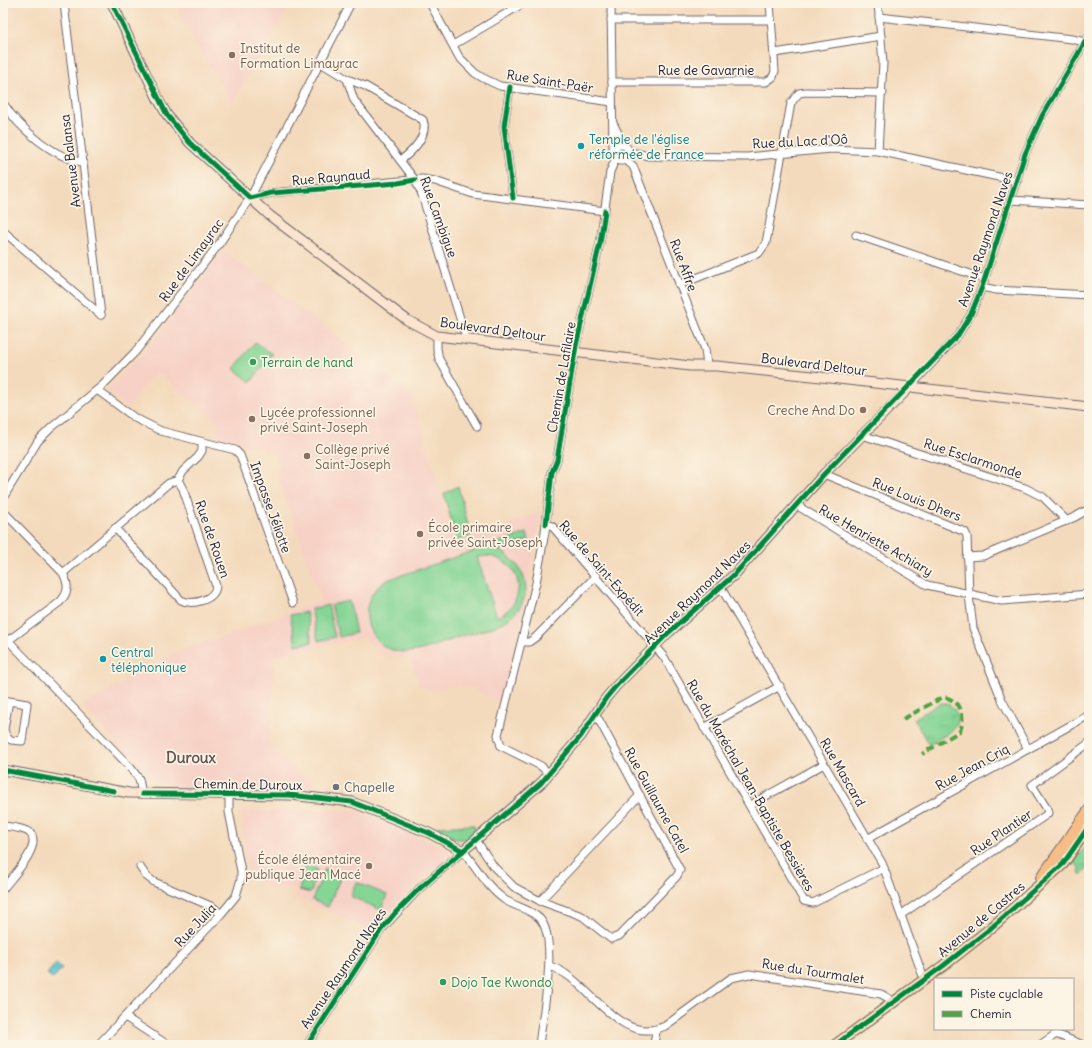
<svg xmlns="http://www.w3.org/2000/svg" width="1092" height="1048" viewBox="0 0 1092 1048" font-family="Delius,sans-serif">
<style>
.built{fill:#f7d1c6}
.grass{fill:url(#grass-tufts);stroke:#547c68}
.pitch{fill:#85d595;stroke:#547c68;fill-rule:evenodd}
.water{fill:url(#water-ripples);stroke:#3a7082}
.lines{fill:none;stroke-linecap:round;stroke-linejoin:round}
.street-casing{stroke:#6c6268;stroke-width:9}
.secondary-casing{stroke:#6c6268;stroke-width:11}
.primary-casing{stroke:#6c6268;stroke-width:12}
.street{stroke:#fff;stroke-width:7}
.secondary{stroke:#fbe5cf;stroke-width:9}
.primary{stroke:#f6be86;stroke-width:10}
.quiet{stroke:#50a245;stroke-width:4;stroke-dasharray:8 4;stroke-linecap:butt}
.cycleway-casing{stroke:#fcf5e5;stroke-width:8}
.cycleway{stroke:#00873e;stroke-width:5}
.education-dot{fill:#8d6e63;stroke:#fcf5e5;stroke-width:1.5}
.culture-dot{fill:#0f9aa8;stroke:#fcf5e5;stroke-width:1.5}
.leisure-dot{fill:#2e9e5b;stroke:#fcf5e5;stroke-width:1.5}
.worship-dot{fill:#6b7280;stroke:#fcf5e5;stroke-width:1.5}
.labels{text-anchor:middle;stroke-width:3.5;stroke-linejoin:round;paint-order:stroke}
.education-label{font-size:13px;fill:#785e54;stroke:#fcf5e5;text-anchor:start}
.street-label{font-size:13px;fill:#22223b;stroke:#fcf5e5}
.culture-label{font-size:13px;fill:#0d838f;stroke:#fcf5e5;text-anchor:start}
.leisure-label{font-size:13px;fill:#27864d;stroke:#fcf5e5;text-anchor:start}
.worship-label{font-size:13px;fill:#5b616d;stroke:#fcf5e5;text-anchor:start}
.quarter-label{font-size:15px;font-weight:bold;fill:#645555;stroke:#fcf5e5}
</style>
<defs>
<pattern id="grass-tufts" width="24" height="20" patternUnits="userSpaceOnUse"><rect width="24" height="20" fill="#85d595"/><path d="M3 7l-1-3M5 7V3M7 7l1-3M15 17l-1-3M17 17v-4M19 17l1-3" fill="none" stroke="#73b781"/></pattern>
<pattern id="water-ripples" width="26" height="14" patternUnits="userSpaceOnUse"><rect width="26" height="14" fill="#51bfc9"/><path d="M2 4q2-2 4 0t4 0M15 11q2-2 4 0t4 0" fill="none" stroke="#439ba4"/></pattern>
</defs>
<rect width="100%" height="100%" fill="#fcf5e5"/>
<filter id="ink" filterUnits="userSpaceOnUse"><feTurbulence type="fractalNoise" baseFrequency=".025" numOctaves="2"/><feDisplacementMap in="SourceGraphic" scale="8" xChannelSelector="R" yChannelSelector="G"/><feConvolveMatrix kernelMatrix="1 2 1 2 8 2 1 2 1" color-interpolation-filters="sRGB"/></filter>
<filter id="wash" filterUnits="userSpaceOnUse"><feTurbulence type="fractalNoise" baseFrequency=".012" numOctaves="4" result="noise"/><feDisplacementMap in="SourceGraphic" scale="16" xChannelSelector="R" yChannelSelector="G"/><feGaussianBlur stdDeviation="0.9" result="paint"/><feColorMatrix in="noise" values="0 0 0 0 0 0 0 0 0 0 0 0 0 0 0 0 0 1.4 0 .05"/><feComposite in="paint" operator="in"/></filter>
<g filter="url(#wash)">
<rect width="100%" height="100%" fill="#f4dabc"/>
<g class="built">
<polygon points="173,3 291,3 232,104"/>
<polygon points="224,251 352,348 411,397 420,423 455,545 541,512 528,588 502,702 468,687 450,686 432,690 419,685 411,660 385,655 362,638 274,656 271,725 268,745 298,771 317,784 314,788 171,787 163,784 146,773 81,706 170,654 234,633 321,600 276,472 281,469 273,451 243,445 238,441 211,436 221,424 157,372 127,408 108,390 138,357 140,358"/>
<polygon points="357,810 449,850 448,858 411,889 373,931 295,897 296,888 276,888 249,878 240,811"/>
</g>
<g class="grass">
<path d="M940 703C946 703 950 704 954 709 968 727 941 737 929 745L914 719Z"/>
<polygon points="473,825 476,830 466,839 457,839 439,832 437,827"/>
<polygon points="1089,843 1089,865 1081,875 1079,873 1080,869 1074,861"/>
</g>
<g class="pitch">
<polygon points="255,342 272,354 251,382 234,369"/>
<polygon points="458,486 471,536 457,541 444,494"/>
<path d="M527 533 529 540 498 550C525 563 537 594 512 616 500 628 478 631 462 636 437 644 402 664 379 642 372 636 368 627 367 618 365 602 373 589 387 580ZM489 556C524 562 529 603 497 617L477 557Z"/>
<polygon points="349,601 356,633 339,637 331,605"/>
<polygon points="328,605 335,637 318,641 311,609"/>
<polygon points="306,612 312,642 296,645 290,615"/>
<polygon points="305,866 317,869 311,893 299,890"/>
<polygon points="325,869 341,876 328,907 312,900"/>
<polygon points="356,882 387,895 381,910 350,896"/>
</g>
<polygon class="water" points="56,963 62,968 53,979 47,974"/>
</g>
<g filter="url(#ink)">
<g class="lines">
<defs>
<g id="street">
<polyline points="64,3 101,315"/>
<polyline points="430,3 459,57 475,73 483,78 500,86 612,102"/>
<polyline points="611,3 613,151"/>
<polyline points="878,3 883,63 878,151"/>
<polyline points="879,17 1072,39 1085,42"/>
<polyline points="611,20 771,20"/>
<polyline points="453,45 524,3"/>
<polyline points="775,53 881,36"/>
<polyline points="319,62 347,79 354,100 415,180 421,192 467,341"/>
<path d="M347 79 365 86 423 120C429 135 412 152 401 160"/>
<polyline points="612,82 766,82 773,77 775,71 770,3"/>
<polyline points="510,87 504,126 513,198"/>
<path d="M3 103C19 128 53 157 82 162"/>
<polyline points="614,125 624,145"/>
<circle cx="621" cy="153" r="8"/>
<polyline points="630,152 649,156 747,157 831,149 878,151 1017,181"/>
<polyline points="626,160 633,166 705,349 707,366"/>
<polyline points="250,198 271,193 422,179 435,181 473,194 605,211"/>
<polyline points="1010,200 1089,205"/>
<polyline points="3,231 101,315"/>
<polyline points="856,235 985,279"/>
<polyline points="679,285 759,253 766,243 791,103 799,93 806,92 883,93"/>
<polyline points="982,287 996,290 1089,295"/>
<polyline points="437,336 437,349 439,359 477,426"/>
<polyline points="909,388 958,335 971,314 982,287 1025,154 1042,116 1089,35"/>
<polyline points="97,390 135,418 161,431 235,450 240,455 293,603"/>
<polyline points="862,435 1025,488 1043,497 1067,521"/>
<polyline points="824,474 965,532 967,536 969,595 973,628 1002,700 1028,749"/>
<polyline points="3,498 38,441 51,428 103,385 136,351 219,244 250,198 351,3"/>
<polyline points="796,505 927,585 1002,601 1089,594"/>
<path d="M3 511 63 573C69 585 69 592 60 602L9 640"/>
<polyline points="546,524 552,526 664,657 804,901 813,903 884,868"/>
<path d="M115 528 181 600C192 606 215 600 216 586L183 489 178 480"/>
<polyline points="967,557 983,556 1075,517 1089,509"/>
<polyline points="63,573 169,483 178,480 183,471 198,457 202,451 202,443"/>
<polyline points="720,586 882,863 924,979"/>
<polyline points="3,635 131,768 139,779 142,794"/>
<polyline points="522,642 529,642 536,637 596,576"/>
<polyline points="3,700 27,704 22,741 11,740 6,737 4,729 9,701"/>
<polyline points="704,728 780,686"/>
<polyline points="549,774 541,766 501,746 498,735 536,583 545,532 552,472 557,460 576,346 600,243 610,172 615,160"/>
<polyline points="750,805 824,764"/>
<path d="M3 826C11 827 24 828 30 833 43 846 11 878 3 889"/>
<polyline points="867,839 1089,715"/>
<polyline points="476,840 494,867 514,887 540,901 582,916 611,939 619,936 677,876 680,870 599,720 594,716"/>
<polyline points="140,867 146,876 154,882 213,907 221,914"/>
<polyline points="540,901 640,795"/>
<polyline points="902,914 1046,815 1048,813 1047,809 1032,785 1089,743"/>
<path d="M549 966C588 976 617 1048 665 1026L731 978 749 974 881 994 888 998 892 1004"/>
<polyline points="125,1017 168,1045"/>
<polyline points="98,1045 221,914 236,896 241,879 241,871 229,812 229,794"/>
<path d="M307 1045 381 930 419 889 463 851C477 867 487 888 505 900 516 907 531 909 540 919 559 940 542 1017 539 1045"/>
<polyline points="654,1045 656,1031"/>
<polyline points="1040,1045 1056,1034 1083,1045"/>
</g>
<g id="secondary">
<polyline points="112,3 158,99 167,115 190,143 269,215 407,320 437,336 690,366 717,366 812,376 1089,407"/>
<polyline points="3,770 129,793 290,795 352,802 429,833 463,851 541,783 581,736 606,698 616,686 668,633 734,575 824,474 909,388"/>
</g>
<g id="primary">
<polyline points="1041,878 1089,810"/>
<polyline points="835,1045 943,966 991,928 1063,864 1089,826"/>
</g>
</defs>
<use href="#street" class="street-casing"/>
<use href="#secondary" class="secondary-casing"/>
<use href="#primary" class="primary-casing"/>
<use href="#street" class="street"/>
<use href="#secondary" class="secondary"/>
<use href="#primary" class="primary"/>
<path class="quiet" d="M903 719 943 697C961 700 966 715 960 731L922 754"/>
<defs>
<g id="cycleway">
<polyline points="112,3 167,115 190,143 250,198 271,193 398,183 415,180"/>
<polyline points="510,87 504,126 513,198"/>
<polyline points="546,524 552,472 557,460 576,346 600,243 605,211"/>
<polyline points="3,770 114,791"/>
<polyline points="142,794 290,795 352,802 429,833 463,851"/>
<polyline points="307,1045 381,930 396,912 419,889 541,783 581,736 606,698 616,686 668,633 734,575 824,474 958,335 971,314 982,287 1025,154 1042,116 1089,35"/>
<polyline points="835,1045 943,966 991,928 1063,864 1089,826"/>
</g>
</defs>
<use href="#cycleway" class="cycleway-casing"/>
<use href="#cycleway" class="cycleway"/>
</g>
</g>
<g class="education-dot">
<circle cx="232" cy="55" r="4"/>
<circle cx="863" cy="410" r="4"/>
<circle cx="252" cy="419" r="4"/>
<circle cx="307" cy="456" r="4"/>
<circle cx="420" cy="534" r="4"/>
<circle cx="369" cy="866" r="4"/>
</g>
<g class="culture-dot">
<circle cx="581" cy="146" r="4"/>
<circle cx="103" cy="659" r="4"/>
</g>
<g class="leisure-dot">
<circle cx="253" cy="362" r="4"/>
<circle cx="443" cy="982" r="4"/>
</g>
<circle class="worship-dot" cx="336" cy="787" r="4"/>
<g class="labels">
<g class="education-label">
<text x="240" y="53">Institut de<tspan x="240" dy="15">Formation Limayrac</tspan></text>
<text x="855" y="415" text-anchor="end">Creche And Do</text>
<text x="260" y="417">Lycée professionnel<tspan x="260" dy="15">privé Saint-Joseph</tspan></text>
<text x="315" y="454">Collège privé<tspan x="315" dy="15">Saint-Joseph</tspan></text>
<text x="428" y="532">École primaire<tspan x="428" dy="15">privée Saint-Joseph</tspan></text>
<text x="361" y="864" text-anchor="end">École élémentaire<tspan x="361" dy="15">publique Jean Macé</tspan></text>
</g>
<g class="street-label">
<text x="706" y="75">Rue de Gavarnie</text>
<text transform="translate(550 81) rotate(9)" y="5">Rue Saint-Paër</text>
<text transform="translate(800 141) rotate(-3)" y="5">Rue du Lac d'Oô</text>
<text transform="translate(70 161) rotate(-97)" y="5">Avenue Balansa</text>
<text transform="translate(331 177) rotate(-5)" y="5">Rue Raynaud</text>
<text transform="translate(439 217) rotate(70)" y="5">Rue Cambigue</text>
<text transform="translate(985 239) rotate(-71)" y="5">Avenue Raymond Naves</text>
<text transform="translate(191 260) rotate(-54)" y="5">Rue de Limayrac</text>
<text transform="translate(684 265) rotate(69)" y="5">Rue Affre</text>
<text transform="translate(493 329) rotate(8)" y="5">Boulevard Deltour</text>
<text transform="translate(814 364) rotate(7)" y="5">Boulevard Deltour</text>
<text transform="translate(561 377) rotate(-80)" y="5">Chemin de Lafilaire</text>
<text transform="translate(973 458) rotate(18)" y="5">Rue Esclarmonde</text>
<text transform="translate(917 499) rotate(22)" y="5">Rue Louis Dhers</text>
<text transform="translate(271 507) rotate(70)" y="5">Impasse Jéliotte</text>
<text transform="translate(213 539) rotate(71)" y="5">Rue de Rouen</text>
<text transform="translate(876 540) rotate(30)" y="5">Rue Henriette Achiary</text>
<text transform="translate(602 568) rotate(49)" y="5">Rue de Saint-Expédit</text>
<text transform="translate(697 592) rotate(-44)" y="5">Avenue Raymond Naves</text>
<text transform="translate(972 767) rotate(-29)" y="5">Rue Jean Criq</text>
<text transform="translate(843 772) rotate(60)" y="5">Rue Mascard</text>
<text transform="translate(248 784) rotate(1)" y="5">Chemin de Duroux</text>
<text transform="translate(751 785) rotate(60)" y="5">Rue du Maréchal Jean-Baptiste Bessières</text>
<text transform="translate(657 800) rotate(61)" y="5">Rue Guillaume Catel</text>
<text transform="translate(1001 832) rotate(-34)" y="5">Rue Plantier</text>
<text transform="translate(981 919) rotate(-40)" y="5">Avenue de Castres</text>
<text transform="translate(195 925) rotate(-47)" y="5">Rue Julia</text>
<text transform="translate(343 968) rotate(-56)" y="5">Avenue Raymond Naves</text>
<text transform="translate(813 971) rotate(9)" y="5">Rue du Tourmalet</text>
</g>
<g class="culture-label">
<text x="589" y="144">Temple de l'église<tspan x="589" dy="15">réformée de France</tspan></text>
<text x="111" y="657">Central<tspan x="111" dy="15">téléphonique</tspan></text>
</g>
<g class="leisure-label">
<text x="261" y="367">Terrain de hand</text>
<text x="451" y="987">Dojo Tae Kwondo</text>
</g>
<g class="worship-label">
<text x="344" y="792">Chapelle</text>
</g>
<g class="quarter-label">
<text x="191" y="763">Duroux</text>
</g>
</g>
<rect width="1092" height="1048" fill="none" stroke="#fcf5e5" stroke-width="16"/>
<rect x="934" y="978" width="140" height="52" fill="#fcf5e5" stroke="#a5a1a1"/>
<rect x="942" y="991" width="20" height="6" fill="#00873e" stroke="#a5a1a1"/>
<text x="970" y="998" font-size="12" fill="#22223b">Piste cyclable</text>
<rect x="942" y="1011" width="20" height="6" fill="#50a245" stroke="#a5a1a1"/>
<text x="970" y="1018" font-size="12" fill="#22223b">Chemin</text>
</svg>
